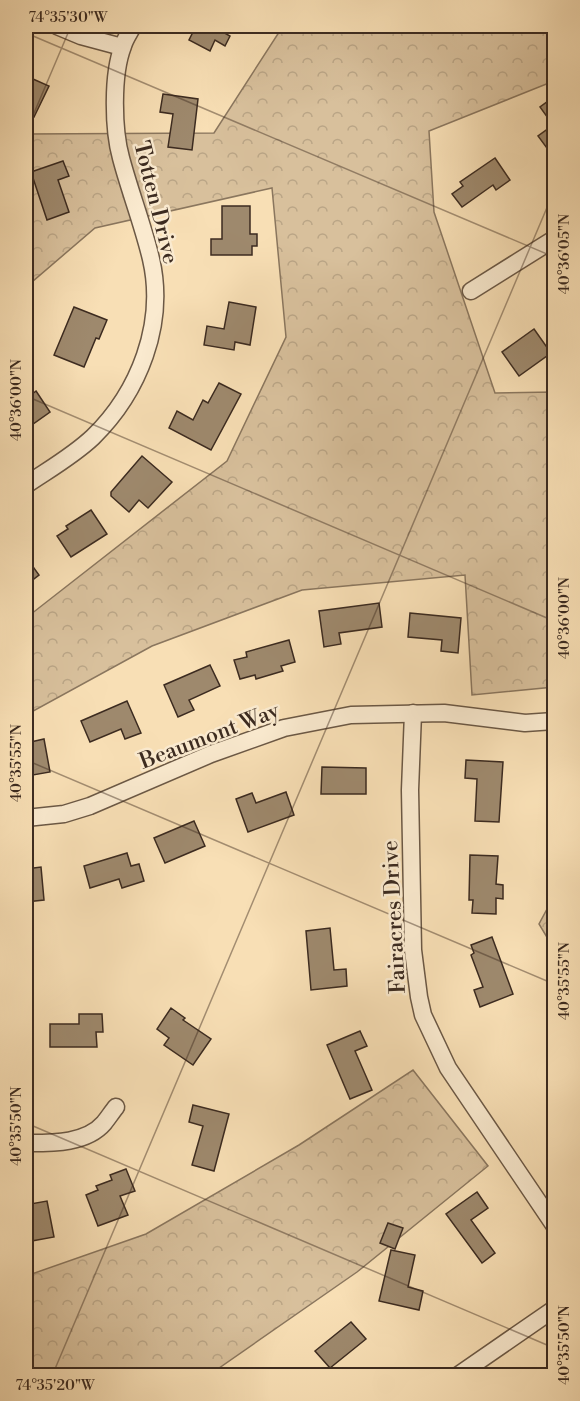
<svg xmlns="http://www.w3.org/2000/svg" width="580" height="1401" viewBox="0 0 580 1401" font-family="'Libre Bodoni',serif">
<style>
.forest{fill:url(#forest-crowns);stroke:#8a765e;stroke-width:1.5}
.building{fill:#9e896d;stroke:#3c2b20;stroke-width:1.5}
.lines{fill:none;stroke-linecap:round;stroke-linejoin:round}
.minor-casing{stroke:#6b5845;stroke-width:19}
.minor{stroke:#faeacf;stroke-width:16}
.ticks{fill:none;stroke:#3c2b20;stroke-width:1.5;stroke-opacity:0.45}
.labels{text-anchor:middle;stroke-width:5;stroke-linejoin:round;paint-order:stroke}
.street-label{font-size:22px;fill:#3c2b20;stroke:#faeacf}
.neatline{fill:none;stroke:#3c2b20;stroke-width:2}
.ticks-label{font-size:15px;text-anchor:middle;fill:#3c2b20}
</style>
<defs>
<pattern id="forest-crowns" width="20" height="18" patternUnits="userSpaceOnUse" patternTransform="scale(1.5)"><rect width="20" height="18" fill="#d8c09c"/><path d="M2 6a3 3 0 1 1 6 0M12 15a3 3 0 1 1 6 0" fill="none" stroke="#baa586"/></pattern>
</defs>
<rect width="100%" height="100%" fill="#f8dfb5"/>
<filter id="stains"><feTurbulence type="fractalNoise" baseFrequency=".00333" numOctaves="4"/><feColorMatrix values="0 0 0 0 .2 0 0 0 0 .09 0 0 0 0 .02 0 0 0 .5 -.17"/></filter>
<radialGradient id="worn" r=".72"><stop offset=".6" stop-color="#630" stop-opacity="0"/><stop offset="1" stop-color="#630" stop-opacity=".3"/></radialGradient>
<g class="forest">
<polygon points="283,26 554,26 554,81 429,131 434,212 495,393 554,392 554,687 472,695 465,575 302,590 152,646 26,715 26,618 227,461 286,337 272,188 95,228 26,287 26,134 214,133"/>
<polygon points="554,896 554,949 539,924"/>
<polygon points="413,1070 488,1166 357,1272 209,1375 26,1375 26,1276 146,1234 299,1145"/>
</g>
<g class="building">
<polygon points="196,26 224,26 221,31 230,36 225,46 215,40 210,51 189,40"/>
<polygon points="33,79 49,86 34,117 26,113 26,85 30,87"/>
<polygon points="163,94 198,99 192,150 168,147 173,114 160,112"/>
<polygon points="555,96 555,159 538,136 553,125 540,107"/>
<polygon points="495,158 510,180 496,190 493,185 462,207 452,194 463,186 460,182"/>
<polygon points="63,161 69,176 58,180 69,212 47,220 31,172"/>
<polygon points="222,206 250,206 250,234 257,234 257,246 252,246 252,255 211,255 211,239 222,239"/>
<polygon points="229,302 256,307 250,345 235,342 234,350 204,345 207,326 224,329"/>
<polygon points="74,307 107,320 99,339 96,338 84,367 54,355"/>
<polygon points="534,329 551,353 519,376 502,352"/>
<polygon points="219,383 241,394 211,450 169,428 177,411 193,420 203,400 208,403"/>
<polygon points="36,391 50,412 26,429 26,399"/>
<polygon points="142,456 172,482 148,508 139,500 129,512 111,496 111,492"/>
<polygon points="91,510 107,534 71,557 57,536 68,529 66,526"/>
<polygon points="26,557 39,575 26,585"/>
<polygon points="379,603 382,627 339,633 341,644 324,647 319,611"/>
<polygon points="410,613 461,618 458,653 441,651 442,640 408,637"/>
<polygon points="289,640 295,662 281,666 283,671 256,679 255,675 240,679 234,660 247,657 246,652"/>
<polygon points="210,665 220,686 189,700 194,710 178,717 164,685"/>
<polygon points="127,701 141,733 125,739 121,729 90,742 81,721"/>
<polygon points="44,739 50,772 33,775 31,761 26,762 26,743"/>
<polygon points="466,760 503,762 499,822 475,821 477,779 465,778"/>
<polygon points="322,767 366,768 366,794 321,794"/>
<polygon points="286,792 294,815 248,832 236,799 252,793 256,803"/>
<polygon points="194,821 205,846 165,863 154,838"/>
<polygon points="127,853 131,866 139,864 144,881 122,888 119,879 90,888 84,866"/>
<polygon points="470,855 498,856 496,884 503,885 503,899 496,898 496,914 472,913 473,900 469,900"/>
<polygon points="41,867 44,900 26,902 26,869"/>
<polygon points="330,928 334,970 346,969 347,986 311,990 306,931"/>
<polygon points="492,937 513,994 480,1007 474,990 483,987 471,955 474,953 471,945"/>
<polygon points="171,1008 185,1018 183,1020 211,1039 193,1065 164,1045 169,1038 157,1029"/>
<polygon points="79,1014 102,1014 103,1032 96,1032 97,1047 50,1047 50,1024 79,1024"/>
<polygon points="360,1031 367,1046 355,1051 372,1090 350,1099 327,1045"/>
<polygon points="193,1105 229,1114 214,1171 192,1165 203,1126 189,1122"/>
<polygon points="126,1169 135,1191 120,1196 128,1215 98,1226 86,1195 98,1190 96,1186 112,1180 110,1175"/>
<polygon points="477,1192 488,1208 471,1220 495,1253 482,1263 446,1214"/>
<polygon points="47,1201 54,1237 26,1242 26,1220 32,1218 30,1204"/>
<polygon points="388,1223 403,1228 395,1249 380,1243"/>
<polygon points="391,1250 415,1255 408,1287 423,1291 419,1310 379,1301"/>
<polygon points="351,1322 366,1339 330,1368 315,1351"/>
</g>
<g class="lines">
<defs>
<g id="minor">
<polyline points="57,26 81,36 122,47"/>
<polyline points="471,291 554,239"/>
<path d="M26 485C48 470 73 456 93 437 139 392 166 324 151 259 143 225 130 192 121 158 113 129 112 74 123 46 125 39 130 32 133 26"/>
<polyline points="413,713 410,790 413,950 419,997 423,1015 448,1068 554,1225"/>
<polyline points="26,818 64,814 90,806 211,754 284,728 351,715 444,713 525,723 554,721"/>
<path d="M26 1143C51 1143 86 1144 104 1123 108 1118 112 1112 116 1107"/>
<polyline points="457,1376 554,1309"/>
</g>
</defs>
<use href="#minor" class="minor-casing"/>
<use href="#minor" class="minor"/>
</g>
<path class="ticks" d="M26 33 554 257M26 132 71 26M26 396 554 621M26 760 554 984M26 1123 554 1348M52 1376 554 191"/>
<g class="labels">
<g class="street-label">
<text transform="translate(157 202) rotate(76)" y="8">Totten Drive</text>
<text transform="translate(209 735) rotate(-21)" y="8">Beaumont Way</text>
<text transform="translate(393 917) rotate(-93)" y="8">Fairacres Drive</text>
</g>
</g>
<rect width="580" height="1401" fill="none" stroke="#f8dfb5" stroke-width="66"/>
<rect x="33" y="33" width="514" height="1335" class="neatline"/>
<g class="ticks-label">
<text x="68" y="22">74°35'30"W</text>
<text transform="translate(564 254) rotate(-90)" y="5">40°36'05"N</text>
<text transform="translate(16 400) rotate(-90)" y="5">40°36'00"N</text>
<text transform="translate(564 618) rotate(-90)" y="5">40°36'00"N</text>
<text transform="translate(16 763) rotate(-90)" y="5">40°35'55"N</text>
<text transform="translate(564 981) rotate(-90)" y="5">40°35'55"N</text>
<text transform="translate(16 1126) rotate(-90)" y="5">40°35'50"N</text>
<text transform="translate(564 1345) rotate(-90)" y="5">40°35'50"N</text>
<text x="55" y="1390">74°35'20"W</text>
</g>
<rect width="100%" height="100%" filter="url(#stains)"/>
<rect width="100%" height="100%" fill="url(#worn)"/>
</svg>
